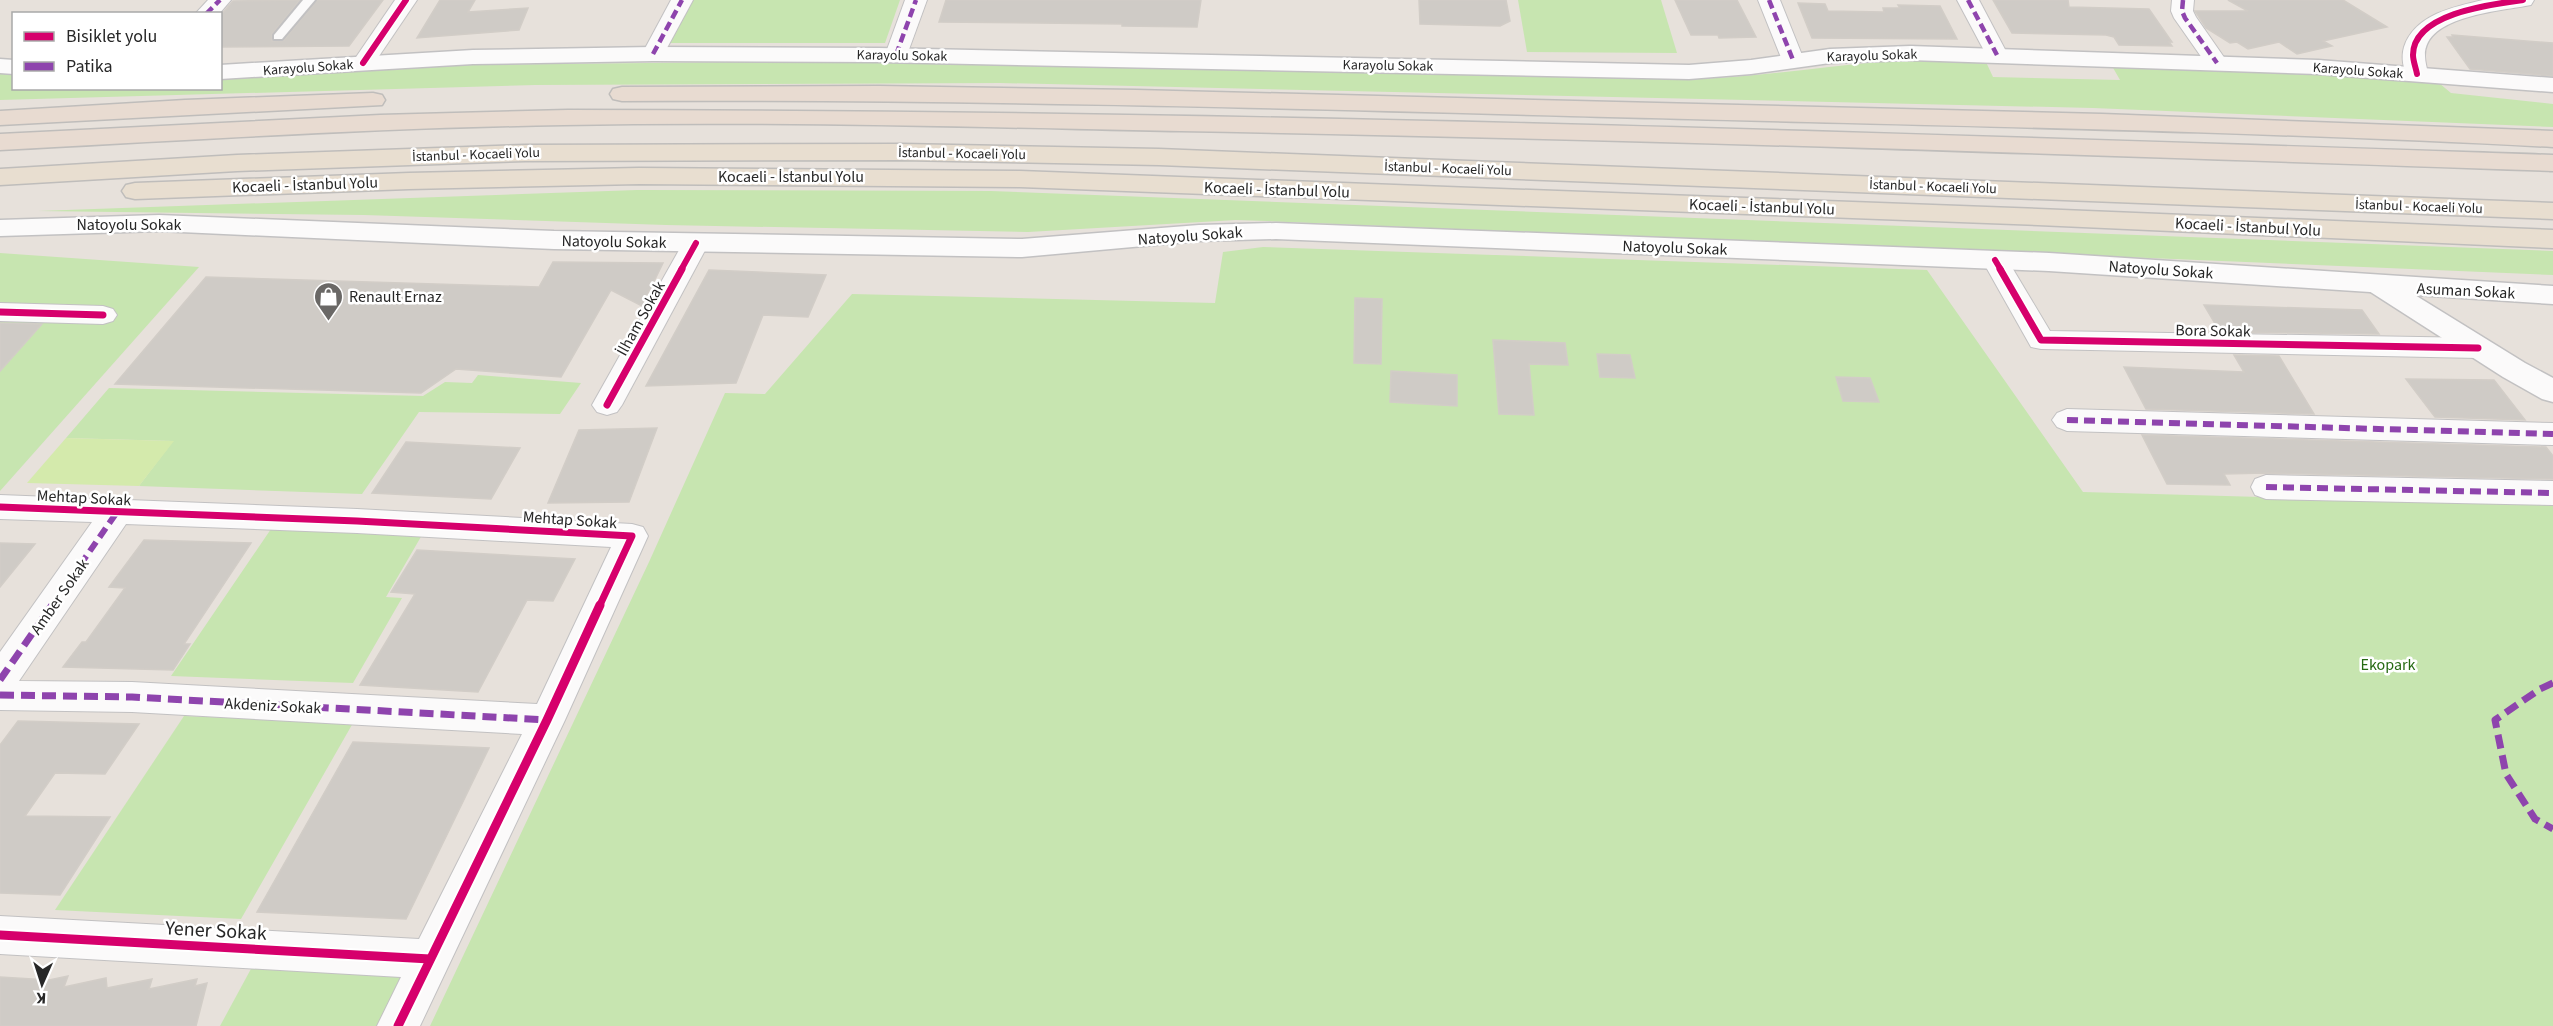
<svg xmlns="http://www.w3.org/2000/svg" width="2553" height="1026" viewBox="0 0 2553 1026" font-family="'Source Sans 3',sans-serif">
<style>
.green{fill:#c7e5b0}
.pitch{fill:#d4eaac}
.building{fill:#cfcbc6;stroke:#d2cdc7;stroke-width:1.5}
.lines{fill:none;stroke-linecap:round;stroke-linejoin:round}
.service-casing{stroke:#c2c1c2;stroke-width:4}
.minor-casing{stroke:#c2c1c2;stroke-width:2}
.tertiary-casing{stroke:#c2c1c2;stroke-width:3}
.secondary-casing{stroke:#c2c1c2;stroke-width:3}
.trunk-casing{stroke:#bfbdbb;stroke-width:3}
.motorway-casing{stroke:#bfbdbb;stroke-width:3}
.service{fill:#fbfafa;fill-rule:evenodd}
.minor{fill:#fbfafa;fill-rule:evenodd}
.tertiary{fill:#fbfafa;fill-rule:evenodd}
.secondary{fill:#fbfafa;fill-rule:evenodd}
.trunk{fill:#e8ded0;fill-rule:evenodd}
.motorway{fill:#e8dbd1;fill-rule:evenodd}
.quiet-far2{stroke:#8e44ad;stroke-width:4.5;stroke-dasharray:9 4.5;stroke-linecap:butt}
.quiet-far1{stroke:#8e44ad;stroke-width:6;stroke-dasharray:11 6;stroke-linecap:butt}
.quiet{stroke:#8e44ad;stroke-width:7;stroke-dasharray:14 7;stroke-linecap:butt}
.cycleway-far2-casing{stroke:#fff;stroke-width:9}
.cycleway-far1-casing{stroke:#fff;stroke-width:10}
.cycleway-casing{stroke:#fff;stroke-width:13}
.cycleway-far2{stroke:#d6006c;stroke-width:6}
.cycleway-far1{stroke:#d6006c;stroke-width:7}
.cycleway{stroke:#d6006c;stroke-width:9}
.labels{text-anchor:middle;stroke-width:5;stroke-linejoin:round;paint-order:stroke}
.far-street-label{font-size:14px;fill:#272727;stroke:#fff}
.street-label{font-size:16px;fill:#272727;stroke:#fff}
.poi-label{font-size:16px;fill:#272727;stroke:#fff;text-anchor:start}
.park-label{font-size:16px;fill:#256912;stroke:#fff}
.near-street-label{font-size:20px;fill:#272727;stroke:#fff}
</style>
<rect width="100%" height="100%" fill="#e7e1db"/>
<g class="green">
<polygon points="692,0 900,0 885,43 670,43"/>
<polygon points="1518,0 1661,0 1677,53 1527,52"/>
<path d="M836 61 1691 79C1754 78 1817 67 1880 62 1915 59 1951 61 1986 62L1993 77 2120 80 2112 66 2306 73 2439 83 2451 93 2553 104V127L2093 108 1000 83 535 85 0 100V73L13 74 14 88H220L221 76 460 65Z"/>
<polygon points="637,190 991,191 2553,251 2553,275 1267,221 1236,220 1028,232 666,225 364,215 38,211"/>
<polygon points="1263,247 1927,270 2083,492 2553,505 2553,1026 430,1026 649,562 725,393 765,394 852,294 1215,303 1223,252"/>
<polygon points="0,253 199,267 0,491"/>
<polygon points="478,375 581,383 560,414 419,412 362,494 139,486 173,441 66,438 109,388 423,396 445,382 472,383"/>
<polygon points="271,529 422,535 386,597 402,598 353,683 171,676"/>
<polygon points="184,716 353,723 241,919 55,910"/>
<polygon points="252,967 407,974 383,1026 220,1026"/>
</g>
<polygon class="pitch" points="66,438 174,441 139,486 27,483"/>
<g class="building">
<polygon points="300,0 272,34 272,41 284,40 317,0 383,0 349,46 220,47 220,16 233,1"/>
<polygon points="440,0 475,0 468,12 528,8 519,30 417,38"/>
<polygon points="946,0 1201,0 1197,27 1122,26 1122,24 939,22"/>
<polygon points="1419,0 1506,0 1510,21 1500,26 1420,24"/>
<polygon points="1675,0 1737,0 1756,37 1719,38 1718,35 1691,35"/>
<polygon points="1993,0 2068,0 2069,7 2149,9 2172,42 2169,42 2172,46 2119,45 2114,37 2106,35 2012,33"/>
<polygon points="2228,0 2343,0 2387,27 2323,41 2332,46 2297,54 2279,42 2248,49 2237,42 2230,43 2206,28 2195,11 2248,11"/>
<polygon points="1798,3 1825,4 1828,11 1884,12 1883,8 1900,8 1898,5 1940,6 1957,39 1812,38"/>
<polygon points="2452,35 2553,43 2553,76 2470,69 2447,37 2453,37"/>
<polygon points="553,262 663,263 642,306 611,290 561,377 456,369 421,393 115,384 206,277 539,287"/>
<polygon points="709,270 826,275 808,317 763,315 736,383 646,386"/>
<polygon points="1355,298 1382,299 1381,364 1354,363"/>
<polygon points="2204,305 2362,310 2379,334 2220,332"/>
<polygon points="0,323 42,324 0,371"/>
<polygon points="1493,340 1565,343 1568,365 1529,364 1534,415 1499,414"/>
<polygon points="1597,354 1630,355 1635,378 1600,377"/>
<polygon points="2234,355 2279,356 2314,414 2146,409 2124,367 2244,372"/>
<polygon points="1391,371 1457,375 1457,406 1390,402"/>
<polygon points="1836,377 1870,378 1879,402 1843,401"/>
<polygon points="2406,379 2494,380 2525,420 2435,417"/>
<polygon points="657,428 629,502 548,503 579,430"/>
<polygon points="2142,435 2546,447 2553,456 2553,479 2266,473 2224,474 2230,485 2167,484"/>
<polygon points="406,442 520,448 491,499 372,493"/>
<polygon points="144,540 251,543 184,644 190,644 173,670 63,667 82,642 86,642 125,588 109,587"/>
<polygon points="0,543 35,544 0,587"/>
<polygon points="417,550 575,559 553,601 527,600 478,692 360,685 415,594 391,592"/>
<polygon points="18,721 139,724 105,774 55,773 25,816 110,817 60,895 0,893 0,745"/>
<polygon points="353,742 489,748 406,919 257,912"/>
<polygon points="68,976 64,987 106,978 107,988 152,979 149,989 197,979 195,986 207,983 196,1026 0,1026 0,977 49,980"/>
</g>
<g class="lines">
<defs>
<polygon id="service" points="303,0 315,0 282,39 274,39 274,35"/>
<g id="minor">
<polygon points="208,0 231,0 219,14 195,14"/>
<polygon points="395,0 417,0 371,68 363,70 355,68 352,63"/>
<polygon points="671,0 693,0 661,59 653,61 645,59 642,54"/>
<polygon points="905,0 927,0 907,55 904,60 896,62 888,60 885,55"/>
<polygon points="1758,0 1780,0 1804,60 1801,65 1793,67 1785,65 1782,60"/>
<polygon points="1957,0 1979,0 2008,55 2005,60 1997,62 1989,60"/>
<polygon points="2172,0 2194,0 2193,11 2196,17 2228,63 2225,68 2217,70 2209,68 2174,18 2171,11"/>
<path d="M2483 0H2534L2531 5C2503 11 2424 15 2425 56 2425 62 2427 68 2428 74L2425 79 2417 81 2409 79C2403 70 2401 57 2404 47 2415 14 2454 7 2483 0Z"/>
<polygon points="696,235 705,237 709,243 622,405 617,412 607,415 597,412 592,405 683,243 687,237"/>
<polygon points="1995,252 2004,254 2050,331 2478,338 2488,341 2492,348 2488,355 2478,358 2041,349 2031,347 1982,260 1986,254"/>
<polygon points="0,303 103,306 113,309 117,315 113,321 103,324 0,321"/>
<polygon points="2067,409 2553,423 2553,445 2067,431 2057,427 2052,420 2057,413"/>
<polygon points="2266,475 2553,481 2553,505 2266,499 2255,495 2251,487 2255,479"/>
<path d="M0 495 357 509 632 524 643 527 648 536 565 720 420 1026H377L401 977 0 954V916L419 939 522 734 132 712 0 710V652L92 522 0 519ZM126 524 357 533 611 547 537 704 132 682 19 681Z"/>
</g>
<polygon id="tertiary" points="2379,276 2389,279 2525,363 2553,378 2553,402 2542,399 2503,377 2369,291 2365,285 2369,279"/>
<g id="secondary">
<polygon points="1910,46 2318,60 2553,78 2553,92 2318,74 1910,60 1830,63 1751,74 1689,79 879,62 653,61 473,64 220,79 220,65 473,50 653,47 879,48 1689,65 1751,60 1830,49"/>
<polygon points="0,59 14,60 14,74 0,73"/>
<polygon points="159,215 554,231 1022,239 1199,225 1276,223 2049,253 2553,286 2553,304 2049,271 1276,239 1199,241 1022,257 554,249 159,231 0,236 0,220"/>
</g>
<g id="trunk">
<polygon points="902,144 1159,149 2553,203 2553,219 1159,165 902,160 525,161 237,171 0,185 0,169 237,155 525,145"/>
<polygon points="639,168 1020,171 2038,209 2553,230 2553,248 2038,225 1020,187 639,184 409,189 135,199 126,197 122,191 126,185 135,183 409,173"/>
</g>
<g id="motorway">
<path d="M879 86 1136 90 2102 114 2553 131V147C2252 131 1952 126 1651 118 1308 109 965 99 622 101L613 99 610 94 613 89 622 87Z"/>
<polygon points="373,93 382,95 385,100 382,105 0,125 0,111 185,100"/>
<path d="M568 110C1230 110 1892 133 2553 155V171C2095 155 1638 139 1180 131 975 127 769 121 564 125 376 128 188 140 0 150V134L380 115Z"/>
</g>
</defs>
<use href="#service" class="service-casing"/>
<use href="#minor" class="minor-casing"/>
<use href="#tertiary" class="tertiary-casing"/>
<use href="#secondary" class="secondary-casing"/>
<use href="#trunk" class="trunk-casing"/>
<use href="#motorway" class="motorway-casing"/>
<use href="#service" class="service"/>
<use href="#minor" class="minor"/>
<use href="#tertiary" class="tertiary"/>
<use href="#secondary" class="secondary"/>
<use href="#trunk" class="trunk"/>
<use href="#motorway" class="motorway"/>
<g class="quiet-far2">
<polyline points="1769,0 1793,60"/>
<polyline points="1968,0 1997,55"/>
<polyline points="2183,0 2182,11 2185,18 2217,63"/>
<polyline points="206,14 220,0"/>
<polyline points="653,54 682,0"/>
<polyline points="896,55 916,0"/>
</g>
<g class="quiet-far1">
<polyline points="2067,420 2553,434"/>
<polyline points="2266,487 2553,493"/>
<polyline points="51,607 117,512"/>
</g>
<g class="quiet">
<polyline points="0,680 52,605"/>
<polyline points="2553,683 2540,689 2495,720 2506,774 2535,819 2553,829"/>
<polyline points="0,695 132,697 547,720"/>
</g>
<defs>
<g id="cycleway-far2">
<polyline points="363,63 406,0"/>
<path d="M2417 74C2416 68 2413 61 2413 55 2413 13 2493 4 2523 0"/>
<polyline points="1995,260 2001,270"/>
<polyline points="681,270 696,243"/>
</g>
<g id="cycleway-far1">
<polyline points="2000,269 2041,340 2478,348"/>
<polyline points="0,312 103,315"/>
<polyline points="607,405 682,269"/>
<polyline points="0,507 357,521 632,536 599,607"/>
</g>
<g id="cycleway">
<polyline points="0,935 430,959"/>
<polyline points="398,1026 547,720 600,605"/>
</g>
</defs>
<use href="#cycleway-far2" class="cycleway-far2-casing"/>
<use href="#cycleway-far1" class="cycleway-far1-casing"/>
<use href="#cycleway" class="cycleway-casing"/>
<use href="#cycleway-far2" class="cycleway-far2"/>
<use href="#cycleway-far1" class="cycleway-far1"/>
<use href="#cycleway" class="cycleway"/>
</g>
<defs>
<symbol id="shop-pin" viewBox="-11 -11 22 30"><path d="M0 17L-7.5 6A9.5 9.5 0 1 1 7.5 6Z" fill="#6a6866" stroke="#fff"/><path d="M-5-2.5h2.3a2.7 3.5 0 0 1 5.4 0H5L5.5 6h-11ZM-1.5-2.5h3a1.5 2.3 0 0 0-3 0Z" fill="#fff"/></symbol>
</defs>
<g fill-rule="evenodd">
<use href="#shop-pin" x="312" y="280" width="33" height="45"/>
</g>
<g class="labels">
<g class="far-street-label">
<text transform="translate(902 55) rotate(1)" y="5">Karayolu Sokak</text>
<text transform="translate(1872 55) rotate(-2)" y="5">Karayolu Sokak</text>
<text transform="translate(1388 65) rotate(1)" y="5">Karayolu Sokak</text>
<text transform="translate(308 67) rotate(-4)" y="5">Karayolu Sokak</text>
<text transform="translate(2358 70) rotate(4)" y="5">Karayolu Sokak</text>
<text transform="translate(962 153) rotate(1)" y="5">İstanbul - Kocaeli Yolu</text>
<text transform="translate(476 154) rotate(-2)" y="5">İstanbul - Kocaeli Yolu</text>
<text transform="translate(1448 168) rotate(2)" y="5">İstanbul - Kocaeli Yolu</text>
<text transform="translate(1933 186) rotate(2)" y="5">İstanbul - Kocaeli Yolu</text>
<text transform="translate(2419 206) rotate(2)" y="5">İstanbul - Kocaeli Yolu</text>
</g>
<g class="street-label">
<text x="791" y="182">Kocaeli - İstanbul Yolu</text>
<text transform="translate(305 184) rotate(-2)" y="6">Kocaeli - İstanbul Yolu</text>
<text transform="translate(1277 189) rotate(2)" y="6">Kocaeli - İstanbul Yolu</text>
<text transform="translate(1762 206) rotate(2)" y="6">Kocaeli - İstanbul Yolu</text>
<text x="129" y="230">Natoyolu Sokak</text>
<text transform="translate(2248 226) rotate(3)" y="6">Kocaeli - İstanbul Yolu</text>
<text transform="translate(1190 235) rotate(-4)" y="6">Natoyolu Sokak</text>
<text transform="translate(614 241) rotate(1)" y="6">Natoyolu Sokak</text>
<text transform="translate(1675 247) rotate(2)" y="6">Natoyolu Sokak</text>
<text transform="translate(2161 269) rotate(4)" y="6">Natoyolu Sokak</text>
<text transform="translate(2466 290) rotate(3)" y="6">Asuman Sokak</text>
<text transform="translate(640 318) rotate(-61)" y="6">İlham Sokak</text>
<text transform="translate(2213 330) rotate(1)" y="6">Bora Sokak</text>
<text transform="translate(84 497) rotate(3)" y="6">Mehtap Sokak</text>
<text transform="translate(570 519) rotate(4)" y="6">Mehtap Sokak</text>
<text transform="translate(59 596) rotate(-55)" y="6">Amber Sokak</text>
<text transform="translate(273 705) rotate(3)" y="6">Akdeniz Sokak</text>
</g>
<g class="poi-label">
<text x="349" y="302">Renault Ernaz</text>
</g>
<g class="park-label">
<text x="2388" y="670">Ekopark</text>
</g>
<g class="near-street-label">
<text transform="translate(216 930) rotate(3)" y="7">Yener Sokak</text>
</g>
</g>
<rect x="12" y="12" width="210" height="78" fill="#ffffff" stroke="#a9a9a9" stroke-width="1.5"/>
<rect x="24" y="32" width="30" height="9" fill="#d6006c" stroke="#a9a9a9" stroke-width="1.5"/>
<text x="66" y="42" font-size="18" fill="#272727">Bisiklet yolu</text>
<rect x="24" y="62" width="30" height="9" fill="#8e44ad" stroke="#a9a9a9" stroke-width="1.5"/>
<text x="66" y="72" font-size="18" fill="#272727">Patika</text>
<g transform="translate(42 984) rotate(183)" stroke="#ffffff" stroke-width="4.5" paint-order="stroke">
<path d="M0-4.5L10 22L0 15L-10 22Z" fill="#272727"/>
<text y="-9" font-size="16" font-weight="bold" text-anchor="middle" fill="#272727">K</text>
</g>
</svg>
